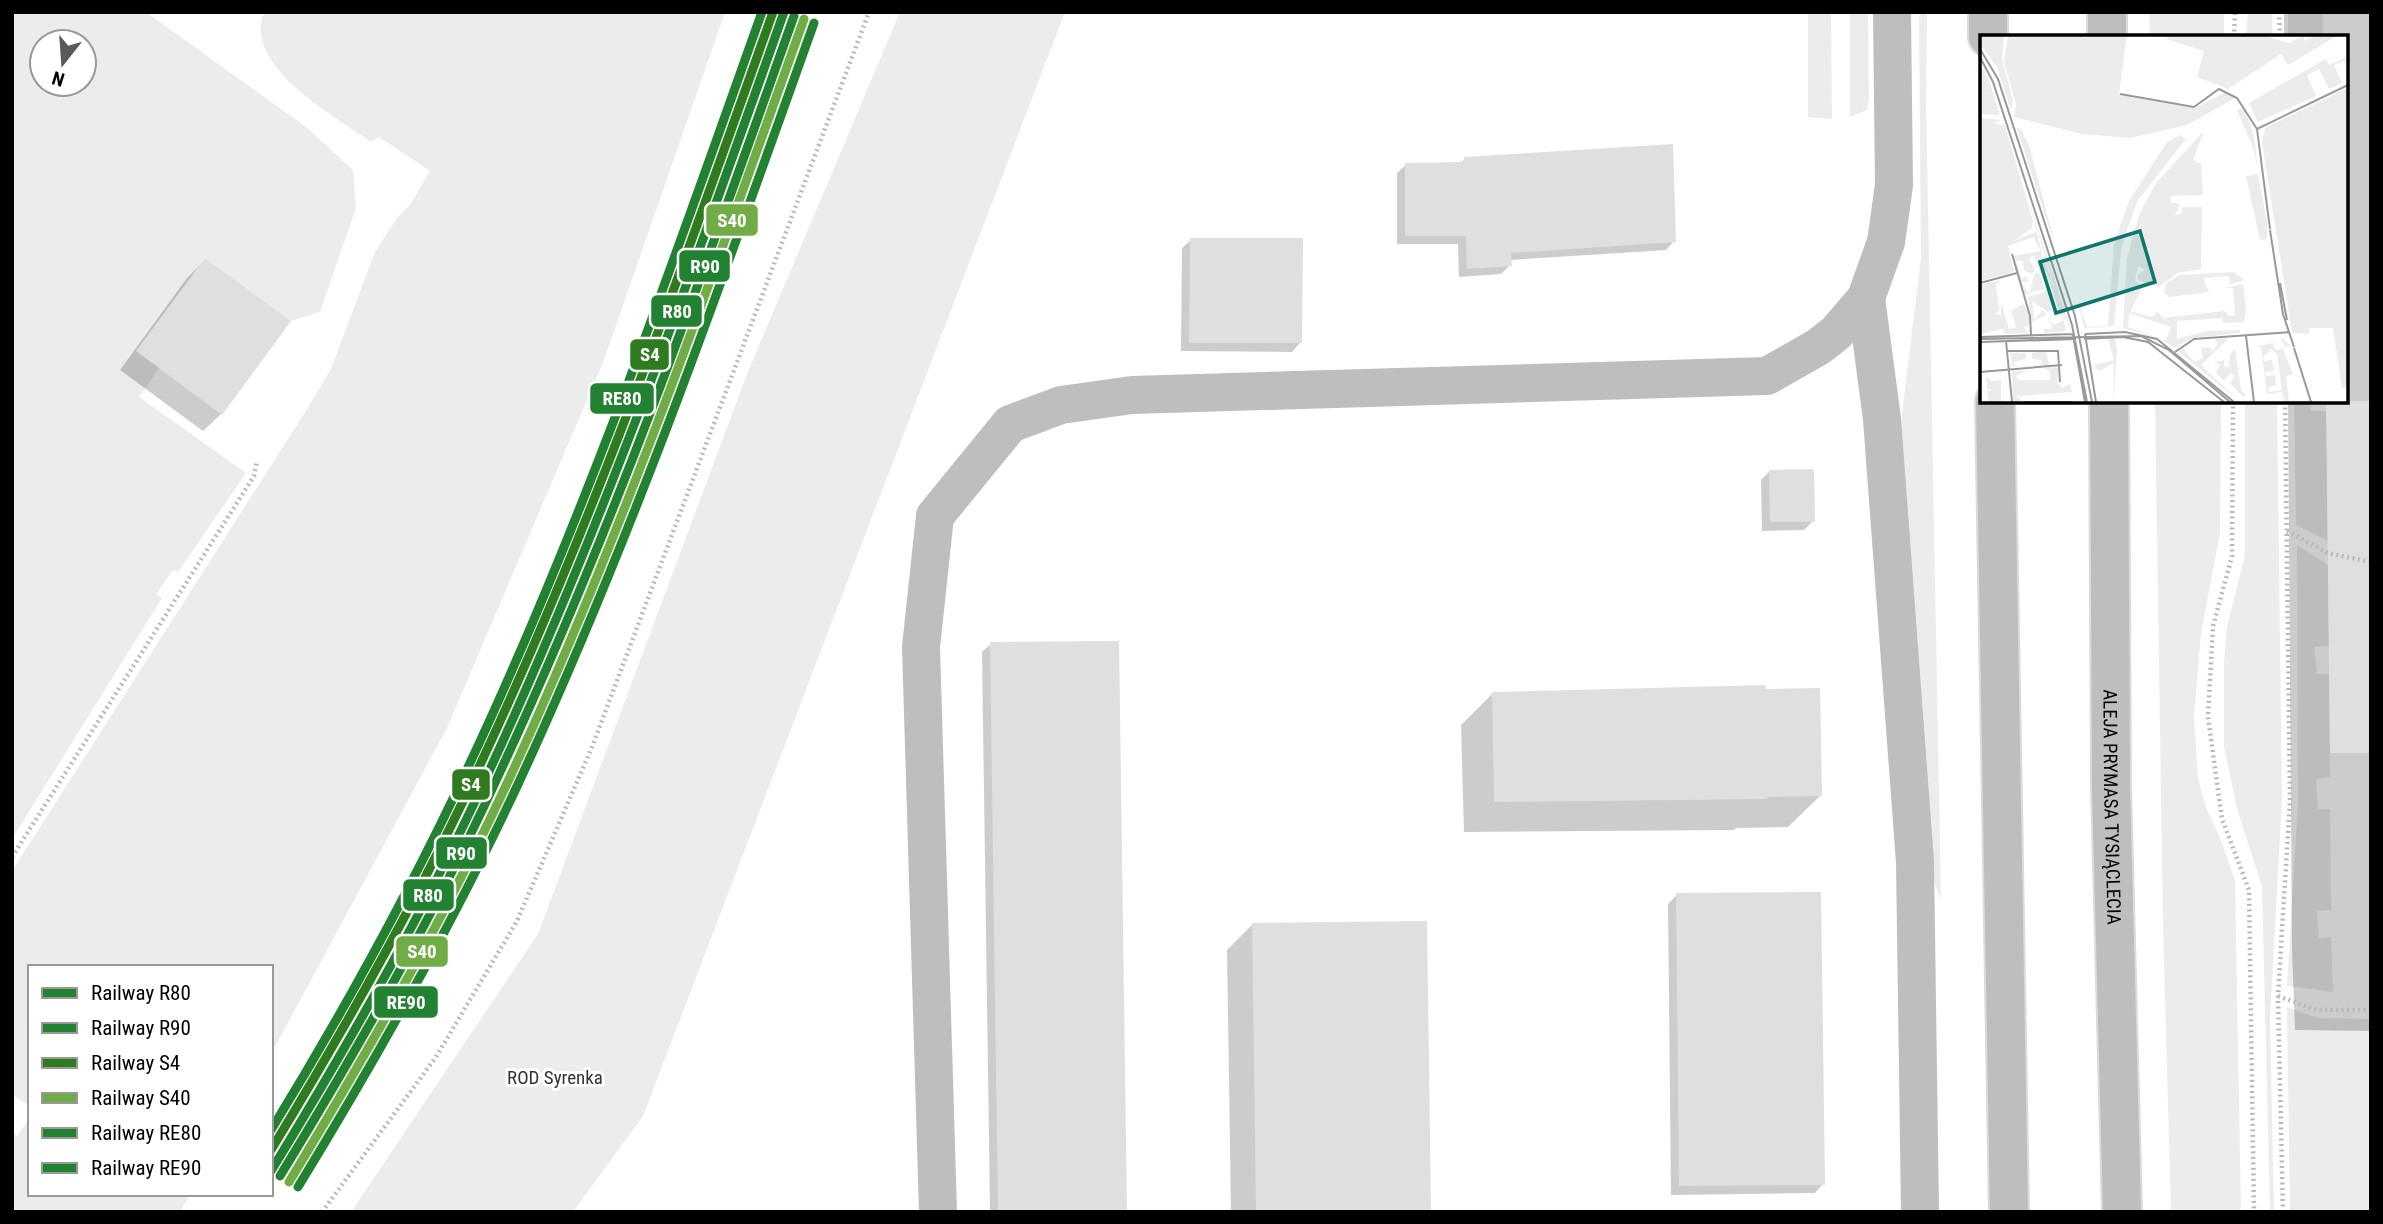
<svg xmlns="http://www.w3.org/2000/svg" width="2383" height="1224" viewBox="0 0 2383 1224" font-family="'Roboto Condensed',sans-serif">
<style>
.green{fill:#ececec;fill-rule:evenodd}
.shadow{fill:#0003}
.building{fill:#dfdfdf}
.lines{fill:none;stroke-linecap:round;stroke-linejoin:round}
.major-casing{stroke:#dbdbdb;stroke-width:42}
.path{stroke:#b9b9b9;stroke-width:4.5;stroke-dasharray:2 3.5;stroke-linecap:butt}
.minor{stroke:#bebebe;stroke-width:38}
.major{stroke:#bebebe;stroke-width:38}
.rail-1-casing{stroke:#fff;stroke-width:14}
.rail-2-casing{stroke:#fff;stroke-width:14}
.rail-3-casing{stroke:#fff;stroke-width:14}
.rail-4-casing{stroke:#fff;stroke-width:14}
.rail-5-casing{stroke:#fff;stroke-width:14}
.rail-6-casing{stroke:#fff;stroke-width:14}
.rail-1{stroke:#238132;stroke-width:9}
.rail-2{stroke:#238132;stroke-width:9}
.rail-3{stroke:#2f7b20;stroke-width:9}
.rail-4{stroke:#70ad46;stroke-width:9}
.rail-5{stroke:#238132;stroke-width:9}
.rail-6{stroke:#238132;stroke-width:9}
.labels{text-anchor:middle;stroke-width:6;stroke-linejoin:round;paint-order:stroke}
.street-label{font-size:19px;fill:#000;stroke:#fff}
.park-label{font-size:19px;fill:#333;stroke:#fff}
.inset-road{fill:none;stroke:#999;stroke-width:2}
.view{fill:#0f766e;fill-opacity:0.15;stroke:#0f766e;stroke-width:3.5}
.inset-edge{fill:none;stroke:#000;stroke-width:3.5}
.line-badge{stroke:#fff;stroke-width:2.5}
.badge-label{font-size:19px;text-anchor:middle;font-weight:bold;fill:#fff}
</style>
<rect width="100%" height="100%" fill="#fff"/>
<g class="green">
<path d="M12 12H146L306 127 353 170 356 208 320 312 291 321 205 258 137 351 159 368 139 397 246 473 178 572 173 570 156 594 162 598 12 839ZM42 42H84V84H42Z"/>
<path d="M264 12H725L604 360 447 728 271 1054V967H30V1106L12 1095V871L304 414 331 369 375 252 397 218 410 205 430 171 379 137 371 142C335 116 242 66 264 12Z"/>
<polygon points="900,12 1065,12 643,1116 573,1212 351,1212 538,934 747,374"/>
<polygon points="1808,12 1831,12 1832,119 1808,117"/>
<polygon points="1850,12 1868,12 1869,100 1867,110 1850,117"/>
<polygon points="1919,12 1927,12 1926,100 1941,899 1934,882 1899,438 1921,258"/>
<polygon points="2149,12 2224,12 2224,37 2150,37"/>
<polygon points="2248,12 2272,12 2272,37 2246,37"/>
<polygon points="2288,12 2323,14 2323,37 2288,37"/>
<polygon points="2155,401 2221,401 2220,533 2201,633 2194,717 2198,778 2206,808 2221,840 2235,881 2241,1212 2171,1212 2163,926"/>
<polygon points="2245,401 2277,401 2282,800 2270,1017 2274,1212 2270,1212 2262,886 2237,809 2224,746 2224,663 2227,627 2245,555"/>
<polygon points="2294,401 2310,401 2311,411 2327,411 2328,541 2296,525"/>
<polygon points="2297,545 2328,565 2329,646 2314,647 2317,674 2329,674 2330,777 2316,779 2318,809 2330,809 2331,910 2317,911 2319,938 2331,937 2333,992 2287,986 2298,803"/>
<polygon points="2287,1007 2317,1018 2371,1019 2371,1212 2290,1212"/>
<polygon points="30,1118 30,1194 190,1194 180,1212 12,1212 12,1133 17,1136"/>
</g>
<g class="shadow">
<polygon points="2284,12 2371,12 2371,1031 2295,1030 2292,950 2288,401 2346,401 2346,37 2284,37"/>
<polygon points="1465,159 1674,241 1666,250 1510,260 1510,265 1501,274 1459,277 1458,244 1397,244 1397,173 1406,165 1460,164"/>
<polygon points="1191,240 1300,343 1292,352 1181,351 1182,248"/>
<polygon points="205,260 221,414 203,431 120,370 187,278"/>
<polygon points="1770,471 1813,521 1804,530 1762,531 1761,480"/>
<polygon points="991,644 1125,1212 990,1212 982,652"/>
<polygon points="1493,693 1820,796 1788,827 1736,828 1734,830 1464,832 1461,725"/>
<polygon points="1677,895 1823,1184 1815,1193 1671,1195 1668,904"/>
<polygon points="1252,925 1429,1212 1231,1212 1227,950"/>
</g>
<g class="building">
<polygon points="1673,144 1676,242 1511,253 1512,266 1467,269 1466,236 1405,236 1405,163 1464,162 1464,157"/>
<polygon points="1190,238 1303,238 1302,343 1189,343"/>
<polygon points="205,258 291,321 222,415 136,351"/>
<polygon points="2326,401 2371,401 2371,753 2330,753"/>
<polygon points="1814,469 1815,522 1770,522 1769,470"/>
<polygon points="1119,641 1127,1212 998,1212 990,642"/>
<polygon points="1766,685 1766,689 1820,688 1822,796 1767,797 1767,799 1494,802 1492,692"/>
<polygon points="1821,892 1825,1185 1679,1186 1676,893"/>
<polygon points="1427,921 1431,1212 1256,1212 1252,923"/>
</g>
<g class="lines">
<defs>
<g id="major">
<polyline points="1988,12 1988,37"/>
<polyline points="2107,12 2107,37"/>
<polyline points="1995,401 2009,1212"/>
<path id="s1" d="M2109 401 2111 787 2122 1212"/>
</g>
</defs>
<use href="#major" class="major-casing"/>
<g class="path">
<polyline points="2279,12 2280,37"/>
<polyline points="2234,37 2235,12"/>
<polyline points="2233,401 2232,556 2213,626 2208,717 2222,819 2249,890 2254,1212"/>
<polyline points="2287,531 2328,553 2371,562"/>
<polyline points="12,857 254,476 257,461"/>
<polyline points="2278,996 2317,1010 2371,1010"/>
<polyline points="322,1212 436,1057 517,921 592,747 869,12"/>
<polyline points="2283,1212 2278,996 2290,801 2285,401"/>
</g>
<g class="minor">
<polyline points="1866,298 1882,419 1915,862 1920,1212"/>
<polyline points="938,1212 921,647 935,516 1010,424 1061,405 1132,395 1767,376 1818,347 1836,333 1866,298 1886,242 1894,185 1892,12"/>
</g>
<use href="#major" class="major"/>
<defs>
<path id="rail-1" d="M271 1171C351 1040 427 907 491 767 604 522 694 267 784 12"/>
<path id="rail-2" d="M280 1176C360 1045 436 912 500 772 614 527 704 271 794 16"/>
<path id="rail-3" d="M271 1150C347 1025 419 898 480 765 594 521 683 266 773 12"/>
<path id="rail-4" d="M289 1182C369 1050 445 917 510 777 624 531 713 274 804 19"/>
<path id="rail-5" d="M271 1130C344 1011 411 889 470 763 584 520 672 265 762 12"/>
<path id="rail-6" d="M298 1187C378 1056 454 922 519 782 633 536 723 278 814 23"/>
</defs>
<use href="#rail-1" class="rail-1-casing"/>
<use href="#rail-2" class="rail-2-casing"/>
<use href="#rail-3" class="rail-3-casing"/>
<use href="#rail-4" class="rail-4-casing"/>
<use href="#rail-5" class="rail-5-casing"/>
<use href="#rail-6" class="rail-6-casing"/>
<use href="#rail-1" class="rail-1"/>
<use href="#rail-2" class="rail-2"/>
<use href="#rail-3" class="rail-3"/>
<use href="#rail-4" class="rail-4"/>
<use href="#rail-5" class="rail-5"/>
<use href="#rail-6" class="rail-6"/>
</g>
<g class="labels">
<g class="street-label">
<text dy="7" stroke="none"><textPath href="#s1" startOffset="406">ALEJA PRYMASA TYSIĄCLECIA</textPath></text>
</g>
<g class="park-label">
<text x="555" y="1084">ROD Syrenka</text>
</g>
</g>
<g transform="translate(1980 35)">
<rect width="368" height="368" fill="#fff"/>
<path d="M0 0H24L22 24 33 65 31 75 17 32 0 9ZM28 0H147L139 60 215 73 246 57 255 63 207 90 150 103 102 99 34 82 36 69 24 27ZM188 0H281L309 8 323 1 325 6 336 0H358L308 30 301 19 248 54 217 42 224 16 187 4ZM365 23 367 31 364 26 354 30 362 48 349 54 339 34 327 40 336 61 278 87 269 68 346 24 349 30ZM0 28 8 43 20 80 0 79ZM367 53V352L362 353 353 293H329V299L312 298 282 107 285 93ZM264 72 274 101 278 136 274 115 257 75ZM0 83 22 85 13 88 41 94 49 110 76 214 37 94 25 91 53 186 52 193 35 205 56 197 55 192 63 221 77 261 43 148 91 296 82 277 86 296 64 298V294H73L68 284 74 290 83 285 66 235 60 239 65 254 45 259 33 221 61 216 53 202 28 211 34 237 0 246ZM54 220 60 238H55L49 260 42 247H48L47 241 42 244 36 226H43L44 235 51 239 55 236 49 223ZM224 96 213 125 221 129 223 160 191 161 190 167 200 169 195 180 202 179V172H222L221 234 197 238 179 252 158 245V239L165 235 158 231 155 246 164 251 150 276 172 282 177 277 183 283 244 276 250 281 255 280 253 253H244L263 249 266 273 264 287 243 288 242 283 197 286V304L227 296 260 295V298L212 303 195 313 182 305 186 306 191 292 149 278 148 292 181 304 143 293 147 223 159 180 176 148ZM200 100 206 104 158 165 148 192 141 215 134 290 128 292 104 293 98 266 107 292 128 291 134 209 149 166 187 107ZM278 139 287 187V204L280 205 266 141ZM254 237 264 245 250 250 249 241 223 243 229 257 189 262 184 258 186 249 199 240ZM21 245 16 249 19 275 15 279 21 280V268L29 294 36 292 31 276 43 269 49 279V290L44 292 48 298 25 299 23 294 0 299V250ZM68 256 77 285 72 275 68 277 52 266 54 285 63 275 66 280 52 287 48 262ZM301 302 311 311 302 312 313 339 306 341 309 367H305L302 357 287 359 281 312H275L293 308 294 314 300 315 304 310ZM291 314 297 319 302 355 289 357 288 352 296 351 295 340 286 341 285 337 294 336 292 325 284 326 283 322ZM135 303 137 314 133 367 134 328 119 336 114 330 134 325 128 304ZM249 303 221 330 260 367 199 317 206 309 213 307 203 313 214 327 223 323 221 312 231 313 232 317 238 309 235 304ZM255 314 261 355 266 360 263 362 250 348 255 341 251 338 244 346 236 338 240 329 234 328 244 325V332H249L250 319ZM59 317H66L69 330 33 332 30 318H46V324L34 327 35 332 62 330 61 325 52 324V318ZM79 332 77 347 82 353 90 349 92 357 36 361 43 367H33L32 336H46L36 341 38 345H70V336L64 333ZM6 341 11 346 21 345V367H9L7 356 14 355 7 354Z" fill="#ececec" fill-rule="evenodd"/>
<path class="inset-road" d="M0 14 18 44 95 281 112 367M0 22 13 47 92 290 107 367M140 59 214 72 239 54 257 63 277 94 290 194M277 94 368 50M290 195 303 279 314 312M32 219 50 281 51 300M0 248 37 238M300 248 307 285M105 299 145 297 177 304 254 367M105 299 116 367M93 300 105 367M266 301 274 367M0 302 94 299M0 304 161 301 189 315 250 367M104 304 143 302 168 307 244 367M26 306 32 367M0 307 96 304M314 313 331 367M28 316H78L80 347M195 317 214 304 310 297M0 337 82 330M45 367H92"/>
<path class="view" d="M160 196 175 247 76 278 60 227Z"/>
<rect width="368" height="368" class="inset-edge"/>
</g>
<g class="line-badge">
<rect x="705" y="203" width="54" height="34" rx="7" fill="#70ad46"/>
<rect x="678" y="249" width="53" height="34" rx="7" fill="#238132"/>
<rect x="650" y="294" width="53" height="34" rx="7" fill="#238132"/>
<rect x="629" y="338" width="41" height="33" rx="7" fill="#2f7b20"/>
<rect x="589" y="382" width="66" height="33" rx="7" fill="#238132"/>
<rect x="451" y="768" width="40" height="33" rx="7" fill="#2f7b20"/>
<rect x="435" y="836" width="53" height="34" rx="7" fill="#238132"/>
<rect x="402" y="878" width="53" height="34" rx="7" fill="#238132"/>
<rect x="395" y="935" width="54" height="33" rx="7" fill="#70ad46"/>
<rect x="373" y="985" width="66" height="34" rx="7" fill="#238132"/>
</g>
<g class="badge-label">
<text x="732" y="227">S40</text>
<text x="705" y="273">R90</text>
<text x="677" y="318">R80</text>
<text x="650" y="361">S4</text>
<text x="622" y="405">RE80</text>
<text x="471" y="791">S4</text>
<text x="461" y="860">R90</text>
<text x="428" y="902">R80</text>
<text x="422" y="958">S40</text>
<text x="406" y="1009">RE90</text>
</g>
<rect width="2383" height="1224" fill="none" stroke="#000000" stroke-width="28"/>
<rect x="28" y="965" width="245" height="231" fill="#ffffff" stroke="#999999" stroke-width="2"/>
<rect x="42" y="988" width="35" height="10" fill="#238132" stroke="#999999" stroke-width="2"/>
<text x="91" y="1000" font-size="21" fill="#000000">Railway R80</text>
<rect x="42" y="1023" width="35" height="10" fill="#238132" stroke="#999999" stroke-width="2"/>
<text x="91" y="1035" font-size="21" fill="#000000">Railway R90</text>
<rect x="42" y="1058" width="35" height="10" fill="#2f7b20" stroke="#999999" stroke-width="2"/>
<text x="91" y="1070" font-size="21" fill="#000000">Railway S4</text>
<rect x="42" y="1093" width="35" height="10" fill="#70ad46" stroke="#999999" stroke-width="2"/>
<text x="91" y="1105" font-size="21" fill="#000000">Railway S40</text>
<rect x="42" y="1128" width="35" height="10" fill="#238132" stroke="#999999" stroke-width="2"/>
<text x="91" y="1140" font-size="21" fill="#000000">Railway RE80</text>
<rect x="42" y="1163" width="35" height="10" fill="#238132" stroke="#999999" stroke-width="2"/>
<text x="91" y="1175" font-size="21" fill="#000000">Railway RE90</text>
<g transform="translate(63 63) rotate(197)"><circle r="33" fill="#ffffff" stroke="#999999" stroke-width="2"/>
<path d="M0-5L12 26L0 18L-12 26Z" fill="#595959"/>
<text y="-10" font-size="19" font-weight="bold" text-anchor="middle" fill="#000000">N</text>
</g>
</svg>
